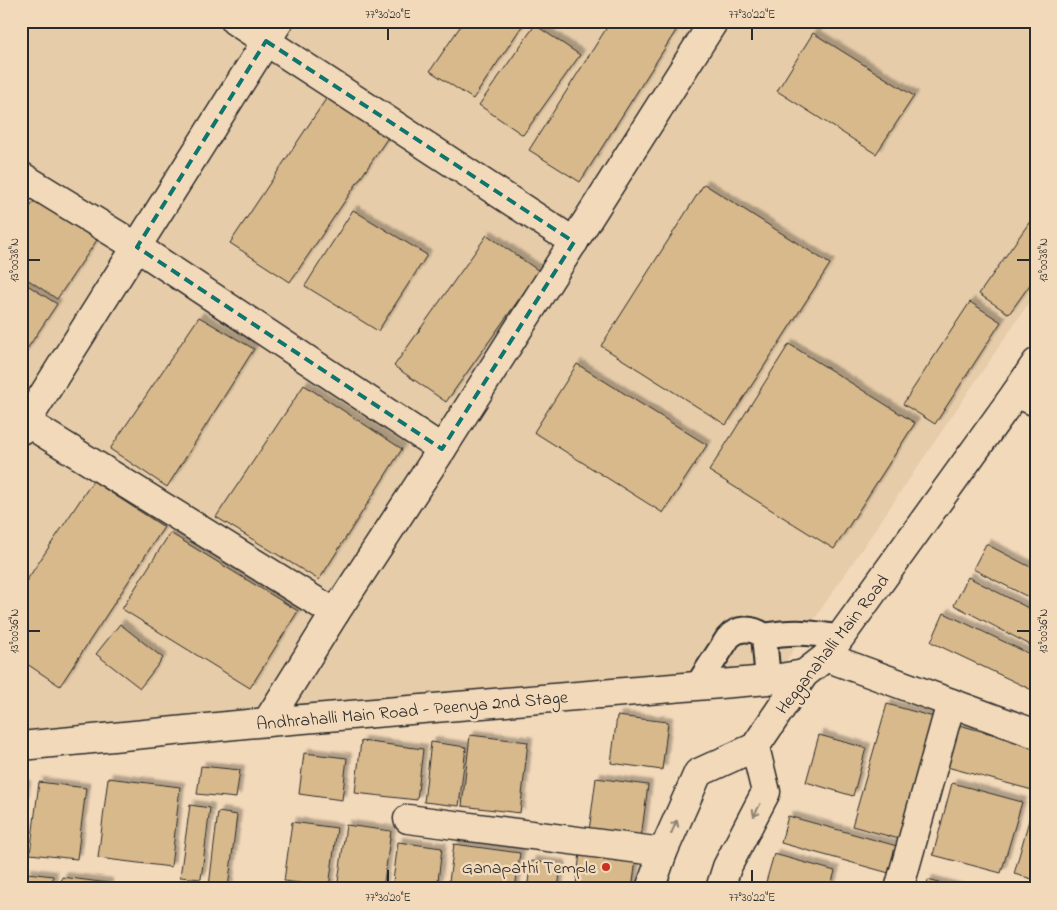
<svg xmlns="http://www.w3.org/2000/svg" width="1057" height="910" viewBox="0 0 1057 910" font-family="'Indie Flower',sans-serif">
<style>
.built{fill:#e6cca9}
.building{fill:#d8b98b;stroke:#2b2b2b;filter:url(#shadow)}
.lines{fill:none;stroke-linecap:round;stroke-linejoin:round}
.lane-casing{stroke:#2b2b2b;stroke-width:28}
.street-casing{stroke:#2b2b2b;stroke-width:31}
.secondary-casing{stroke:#2b2b2b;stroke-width:31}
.lane{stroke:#f2d9ba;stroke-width:24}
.street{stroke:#f2d9ba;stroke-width:28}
.secondary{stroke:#f2d9ba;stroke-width:28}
.oneway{stroke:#8e8272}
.marked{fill:none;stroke:#0f766e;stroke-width:4;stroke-dasharray:10 6;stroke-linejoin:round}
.ticks{fill:none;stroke:#2b2b2b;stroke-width:2}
.poi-dot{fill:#c8321e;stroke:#f2d9ba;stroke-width:2}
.labels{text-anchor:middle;stroke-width:5;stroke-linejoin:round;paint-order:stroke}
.street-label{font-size:18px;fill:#2b2b2b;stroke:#f2d9ba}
.poi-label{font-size:18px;fill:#2b2b2b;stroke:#f2d9ba;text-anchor:end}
.neatline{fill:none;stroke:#2b2b2b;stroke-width:2}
.ticks-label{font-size:12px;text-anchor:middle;fill:#2b2b2b}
</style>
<defs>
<filter id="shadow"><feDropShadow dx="4.5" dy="-4.5" stdDeviation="1" flood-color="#0004"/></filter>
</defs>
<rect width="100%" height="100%" fill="#f2d9ba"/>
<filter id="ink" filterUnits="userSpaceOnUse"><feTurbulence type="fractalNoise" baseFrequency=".02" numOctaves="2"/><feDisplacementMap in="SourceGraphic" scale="10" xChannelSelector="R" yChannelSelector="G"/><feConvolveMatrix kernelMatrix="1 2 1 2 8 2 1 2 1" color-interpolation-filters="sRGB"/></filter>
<g filter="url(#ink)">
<polygon class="built" points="21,21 1036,21 1036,292 784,664 21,743"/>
<g class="building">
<polygon points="464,21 522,21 524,23 473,99 430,71"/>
<polygon points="611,21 682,21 580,182 529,150"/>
<polygon points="535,25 580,55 523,135 479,105"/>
<polygon points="813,33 914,96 876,154 777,91"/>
<polygon points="332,90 393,130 290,282 230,243"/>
<polygon points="704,184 830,264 726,425 601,346"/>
<polygon points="35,200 99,237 57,299 21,275 21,219"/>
<polygon points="353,210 427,255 378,331 305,286"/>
<polygon points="1036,213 1036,276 1009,314 979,294"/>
<polygon points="487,235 539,271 446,402 394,366"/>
<polygon points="21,281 57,304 21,358"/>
<polygon points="970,302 1001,322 935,424 903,404"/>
<polygon points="199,317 254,349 167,487 110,449"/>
<polygon points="789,344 915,423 834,549 709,471"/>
<polygon points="577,364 707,445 663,513 534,432"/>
<polygon points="304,385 402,449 319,580 216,517"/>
<polygon points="93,481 164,527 60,686 21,660 21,589"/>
<polygon points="170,533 298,611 250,688 122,609"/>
<polygon points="986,544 1036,570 1036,601 973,569"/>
<polygon points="968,577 1036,612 1036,648 954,605"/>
<polygon points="944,613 1036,657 1036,682 1032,690 931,642"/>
<polygon points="120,624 163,658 140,688 96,654"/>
<polygon points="887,704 937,718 903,840 852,826"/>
<polygon points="617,716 668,722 662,770 611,763"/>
<polygon points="959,725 1036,746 1036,791 947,767"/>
<polygon points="470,735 528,742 520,813 462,806"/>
<polygon points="819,735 866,748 853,796 806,782"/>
<polygon points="361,741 423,749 417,800 355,793"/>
<polygon points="431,742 466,747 459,806 424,802"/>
<polygon points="304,753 347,758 342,800 299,794"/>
<polygon points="201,766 240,770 236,798 197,794"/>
<polygon points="108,778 180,787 171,867 98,858"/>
<polygon points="596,778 648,785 641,838 589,831"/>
<polygon points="39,782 86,788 77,859 30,854"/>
<polygon points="952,783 1022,802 1001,873 933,855"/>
<polygon points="21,784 26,785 21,822"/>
<polygon points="190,805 210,808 201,879 180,877"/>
<polygon points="1033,806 1036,807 1036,880 1014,874"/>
<polygon points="218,812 237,815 228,888 209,886"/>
<polygon points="788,816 897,846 889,873 781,843"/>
<polygon points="292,822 337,828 329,887 284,881"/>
<polygon points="346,825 391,831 383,889 337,889"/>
<polygon points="398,842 442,848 437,889 392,889"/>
<polygon points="454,844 520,853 515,889 448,889"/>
<polygon points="580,853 636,860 632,889 603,889 576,885"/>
<polygon points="774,854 835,871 830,889 764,889"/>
<polygon points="531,861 561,865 558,889 527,889"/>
<polygon points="27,873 53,876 52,889 25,889"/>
<polygon points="62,877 108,883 108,889 60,889"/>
<polygon points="928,880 961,889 926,889"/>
</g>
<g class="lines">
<defs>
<g id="lane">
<path d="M764 636C792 631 812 632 840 638"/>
<path d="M697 686 728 638C737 627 753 627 764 636L768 680"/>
</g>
<g id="street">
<polyline points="235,21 574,242"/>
<polyline points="21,176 137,247 442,449"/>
<polyline points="1016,393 1036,402"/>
<polyline points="21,419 335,613"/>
<polyline points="21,430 279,21"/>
<polyline points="826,657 1036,734"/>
<polyline points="267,722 335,613 442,449 714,21"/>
<polyline points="408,819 663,852"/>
<polyline points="899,889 951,703"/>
</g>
<g id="secondary">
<polyline points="21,746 267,722 768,680 804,674"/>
<polyline points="650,889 663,852 698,773 755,747 804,674 826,657 1016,393 1036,363"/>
<polyline points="720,889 727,867 766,792 755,747"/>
</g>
</defs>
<use href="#lane" class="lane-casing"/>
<use href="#street" class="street-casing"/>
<use href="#secondary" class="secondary-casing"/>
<use href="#lane" class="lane"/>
<use href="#street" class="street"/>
<use href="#secondary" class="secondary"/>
</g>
<defs><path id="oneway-shaft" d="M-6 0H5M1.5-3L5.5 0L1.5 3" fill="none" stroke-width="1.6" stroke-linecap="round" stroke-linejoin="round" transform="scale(1.25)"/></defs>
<g class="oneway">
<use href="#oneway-shaft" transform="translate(757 810) rotate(118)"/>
<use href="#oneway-shaft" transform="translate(674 827) rotate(-66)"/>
</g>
</g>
<path class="marked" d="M266 41 574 242 442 449 137 247Z"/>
<path class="ticks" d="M388 28V40M752 28V40M28 260H40M1017 260H1030M28 631H40M1017 631H1030M388 870V882M752 870V882"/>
<circle class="poi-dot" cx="606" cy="867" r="5"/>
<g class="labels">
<g class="street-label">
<text transform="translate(832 644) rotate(-52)" y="6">Hegganahalli Main Road</text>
<text transform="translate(412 710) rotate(-5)" y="6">Andhrahalli Main Road - Peenya 2nd Stage</text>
</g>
<g class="poi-label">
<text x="596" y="873">Ganapathi Temple</text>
</g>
</g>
<rect width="1057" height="910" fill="none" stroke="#f2d9ba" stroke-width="55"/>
<rect x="28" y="28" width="1002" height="854" class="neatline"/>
<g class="ticks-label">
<text x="388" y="18">77°30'20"E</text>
<text x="752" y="18">77°30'22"E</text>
<text transform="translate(14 260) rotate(-90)" y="4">13°00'38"N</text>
<text transform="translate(1043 260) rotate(-90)" y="4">13°00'38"N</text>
<text transform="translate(14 631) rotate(-90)" y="4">13°00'36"N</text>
<text transform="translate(1043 631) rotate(-90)" y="4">13°00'36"N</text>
<text x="388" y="901">77°30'20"E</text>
<text x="752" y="901">77°30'22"E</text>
</g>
</svg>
